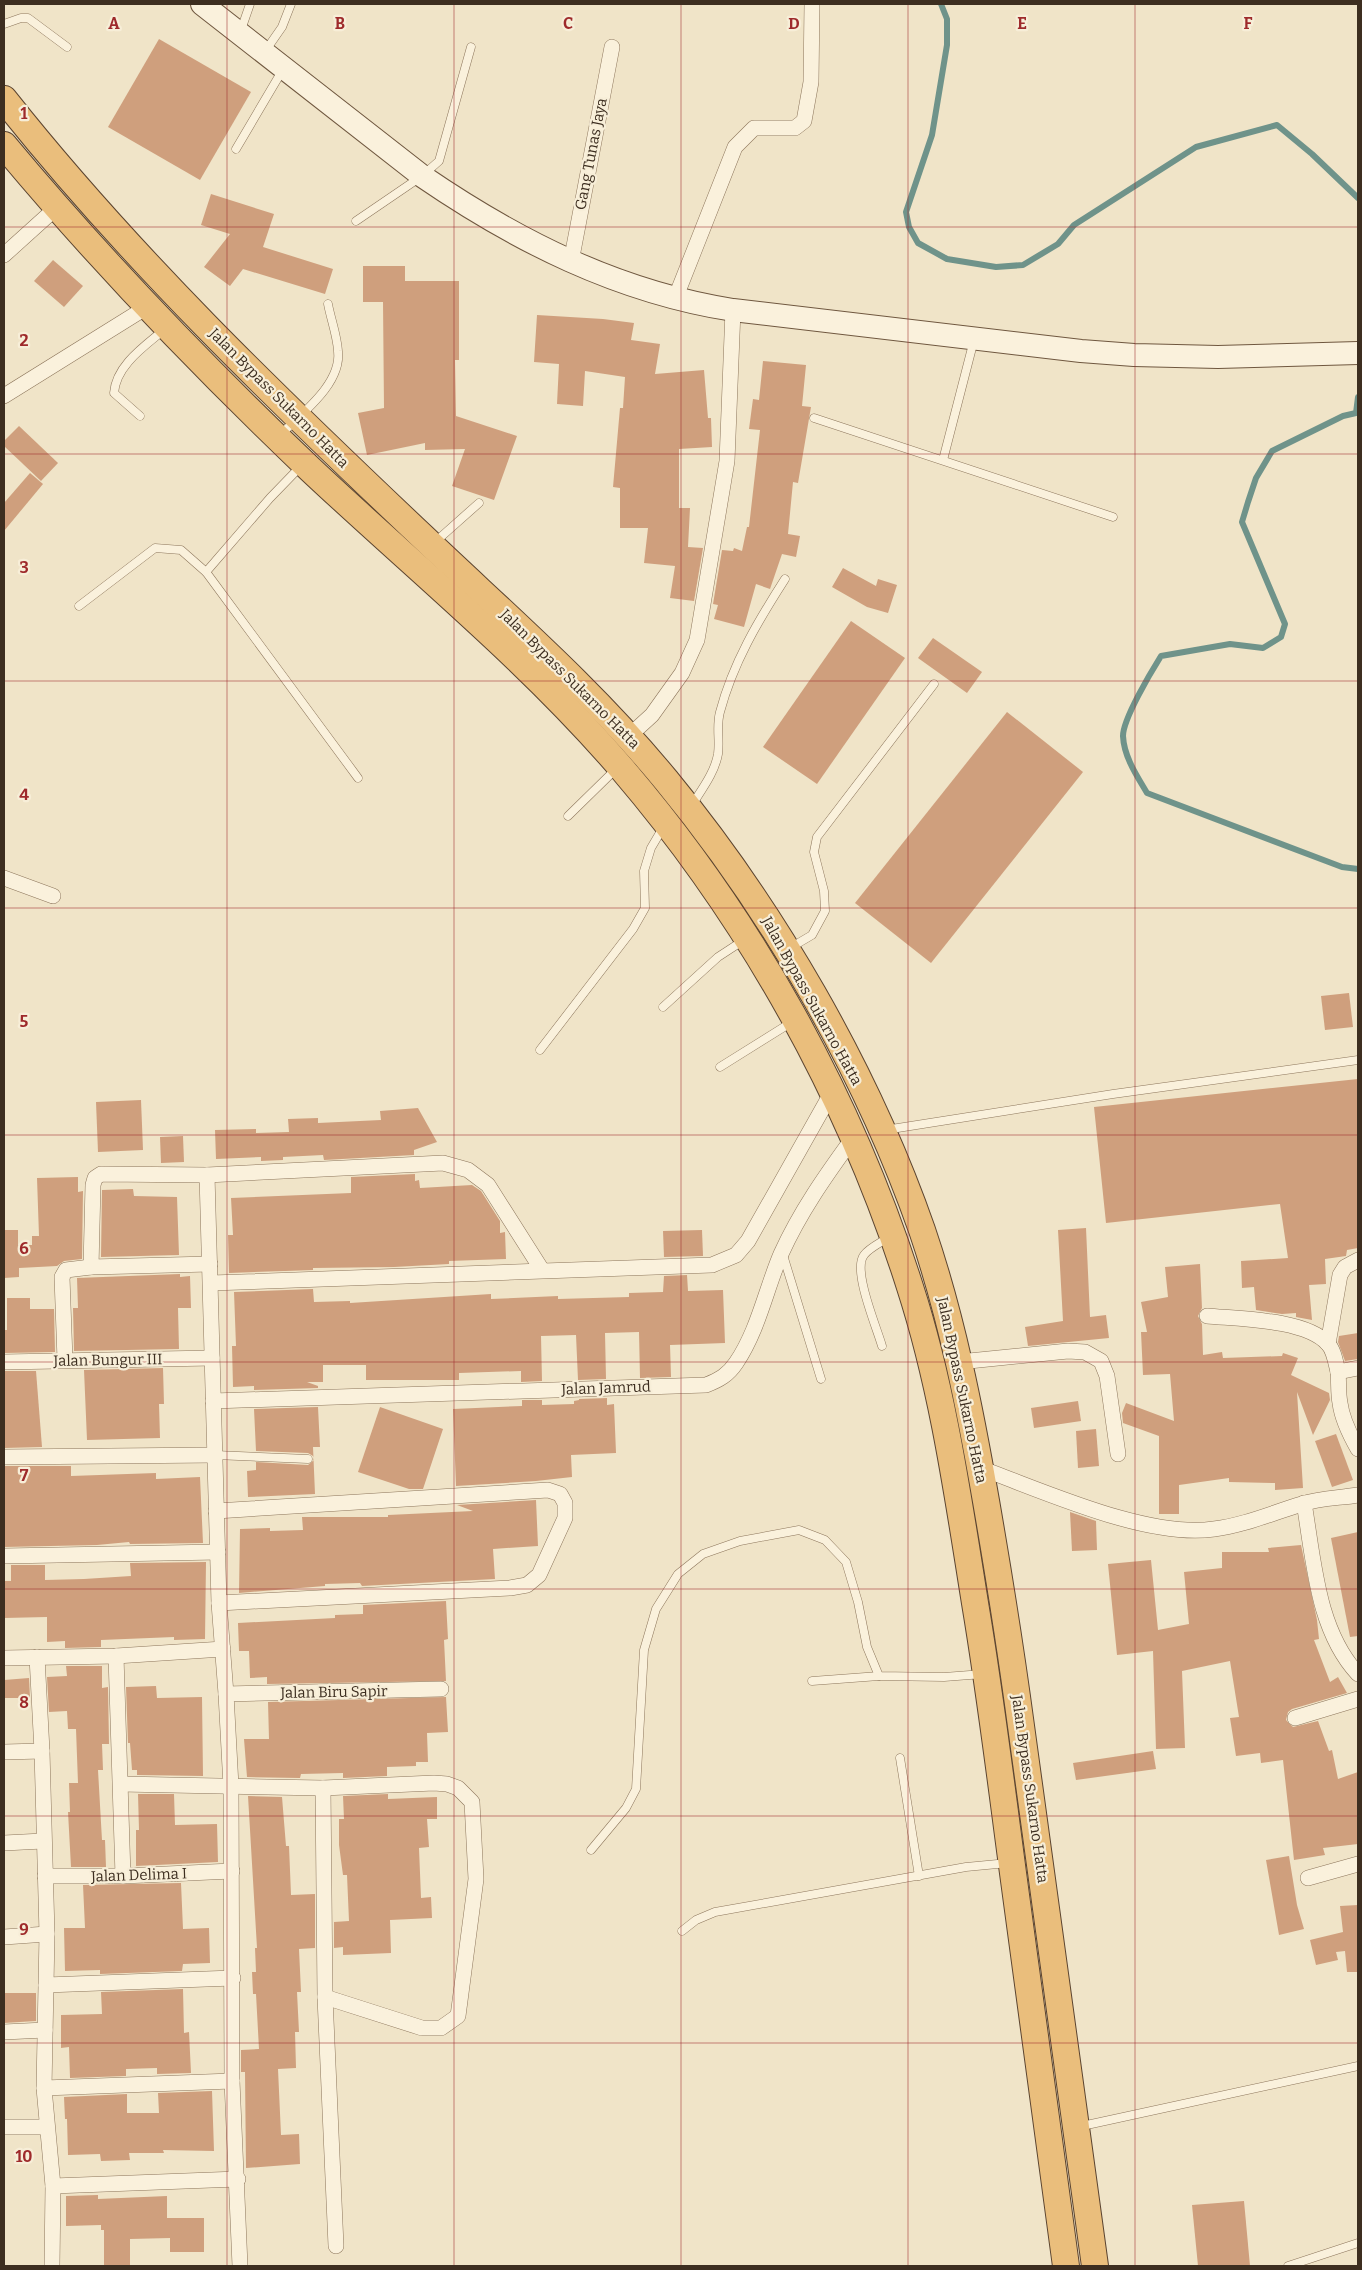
<svg xmlns="http://www.w3.org/2000/svg" width="1362" height="2270" viewBox="0 0 1362 2270" font-family="Bitter,serif">
<style>
.lines{fill:none;stroke-linecap:round;stroke-linejoin:round}
.stream{stroke:#6f938a;stroke-width:6}
.building{fill:#cf9f7d}
.service-casing{stroke:#8d765c;stroke-width:9}
.minor-casing{stroke:#8d765c;stroke-width:16}
.secondary-casing{stroke:#6f573f;stroke-width:24}
.trunk-casing{stroke:#5b4430;stroke-width:28}
.service{stroke:#faf1dc;stroke-width:8}
.minor{stroke:#faf1dc;stroke-width:15}
.secondary{stroke:#faf1dc;stroke-width:22}
.trunk{stroke:#eabe7c;stroke-width:26}
.grid{fill:none;stroke:#9e2a2b;stroke-width:1;stroke-opacity:0.55}
.labels{text-anchor:middle;stroke-width:4.5;stroke-linejoin:round;paint-order:stroke}
.street-label{font-size:15px;fill:#3d2e20;stroke:#f7eed8}
.grid-label{font-size:16px;text-anchor:middle;font-weight:bold;fill:#9e2a2b;stroke:#f7eed8;stroke-width:4.5;stroke-linejoin:round;paint-order:stroke}
</style>
<rect width="100%" height="100%" fill="#f0e4c8"/>
<g class="lines">
<g class="stream">
<polyline points="941,4 947,19 947,45 932,135 906,212 909,227 918,243 947,259 996,267 1023,265 1058,244 1074,225 1196,147 1277,125 1312,154 1358,198"/>
<path d="M1358 397 1356 413 1343 416 1272 451 1256 478 1248 502 1242 522 1285 624 1281 637 1263 648 1230 644 1161 656C1151 672 1123 719 1123 736 1124 757 1137 776 1147 793L1342 867 1358 869"/>
</g>
</g>
<g class="building">
<polygon points="159,39 251,92 200,180 108,127"/>
<polygon points="211,194 274,214 263,247 333,269 325,294 243,269 230,286 204,267 230,234 201,225"/>
<polygon points="53,260 83,286 64,307 34,281"/>
<polygon points="363,266 405,266 405,281 459,281 459,360 455,360 456,416 517,436 494,500 452,486 465,449 425,450 425,443 367,455 358,413 384,408 383,302 363,302"/>
<polygon points="537,315 603,319 634,323 631,340 660,344 655,374 704,370 708,418 711,418 712,447 679,449 679,508 690,508 688,547 703,548 694,601 670,598 675,566 644,563 648,528 620,528 620,488 613,487 620,408 623,408 625,377 585,371 583,406 557,404 559,364 534,362"/>
<polygon points="763,361 806,365 802,406 811,407 798,483 793,482 788,534 800,536 796,557 782,554 770,589 756,584 744,627 714,619 718,605 713,604 722,550 733,551 734,548 742,551 747,527 749,527 760,430 749,429 753,399 759,400"/>
<polygon points="19,426 58,463 41,481 4,446 4,441"/>
<polygon points="30,473 43,484 4,531 4,503"/>
<polygon points="843,568 876,586 878,579 897,585 888,613 867,607 832,587"/>
<polygon points="851,621 905,658 817,784 763,747"/>
<polygon points="933,638 982,672 967,693 918,658"/>
<polygon points="1007,712 1083,772 931,963 855,903"/>
<polygon points="1349,993 1353,1027 1325,1030 1321,996"/>
<polygon points="1358,1079 1358,1248 1347,1250 1346,1256 1325,1259 1326,1284 1309,1285 1312,1320 1296,1317 1296,1313 1282,1314 1256,1310 1254,1287 1242,1288 1241,1261 1288,1258 1280,1204 1106,1223 1094,1107"/>
<polygon points="141,1100 143,1150 98,1152 96,1102"/>
<polygon points="418,1108 437,1142 414,1150 414,1155 324,1160 323,1155 283,1157 283,1160 261,1161 261,1157 216,1159 215,1130 256,1129 256,1133 289,1132 288,1119 318,1118 318,1123 381,1120 380,1111"/>
<polygon points="183,1136 184,1162 161,1163 160,1137"/>
<polygon points="415,1174 415,1181 419,1180 420,1188 472,1185 481,1191 500,1221 500,1233 505,1232 506,1259 449,1261 449,1264 394,1267 313,1268 313,1270 229,1273 228,1235 233,1235 231,1198 351,1193 351,1177"/>
<polygon points="78,1177 78,1192 83,1191 82,1259 64,1261 57,1266 19,1268 19,1277 4,1278 4,1230 18,1230 18,1245 32,1245 32,1236 39,1236 37,1178"/>
<polygon points="133,1189 134,1196 177,1197 179,1255 101,1257 102,1190"/>
<polygon points="1086,1228 1090,1317 1106,1315 1109,1338 1028,1346 1025,1327 1063,1321 1058,1230"/>
<polygon points="702,1230 703,1256 664,1257 663,1231"/>
<polygon points="1200,1264 1202,1308 1198,1316 1202,1324 1203,1355 1222,1352 1223,1358 1282,1356 1283,1353 1298,1358 1291,1375 1329,1393 1330,1400 1313,1435 1297,1392 1303,1488 1275,1490 1275,1483 1229,1482 1229,1478 1179,1485 1179,1514 1159,1514 1159,1436 1123,1423 1122,1413 1126,1403 1174,1421 1170,1374 1143,1375 1141,1332 1147,1332 1141,1302 1168,1297 1165,1267"/>
<polygon points="180,1274 180,1277 190,1276 191,1308 178,1308 179,1349 74,1351 73,1308 78,1308 77,1278"/>
<polygon points="687,1275 688,1291 723,1290 725,1343 670,1345 671,1377 640,1378 639,1332 605,1333 606,1379 578,1380 576,1335 541,1336 542,1381 521,1382 521,1371 459,1373 459,1380 366,1380 366,1365 323,1365 323,1382 307,1382 318,1386 318,1388 254,1390 254,1386 233,1387 232,1346 236,1346 234,1292 313,1289 314,1302 350,1301 350,1303 491,1294 491,1299 558,1296 558,1299 629,1297 629,1293 663,1292 664,1276"/>
<polygon points="7,1298 30,1298 30,1309 54,1309 55,1352 4,1353 4,1330 7,1330"/>
<polygon points="1358,1333 1358,1359 1345,1361 1338,1342 1339,1336"/>
<polygon points="163,1368 164,1404 159,1404 160,1438 87,1440 84,1370"/>
<polygon points="4,1371 36,1371 42,1447 4,1448"/>
<polygon points="607,1398 607,1405 614,1404 616,1453 571,1455 572,1477 536,1481 456,1486 453,1409 522,1406 522,1400 542,1400 542,1405 574,1404 574,1401 579,1400 579,1399"/>
<polygon points="1078,1401 1081,1421 1034,1428 1031,1408"/>
<polygon points="318,1407 320,1447 313,1447 315,1494 248,1497 247,1471 256,1470 256,1462 308,1465 314,1460 313,1456 308,1453 256,1451 254,1409"/>
<polygon points="380,1407 443,1429 423,1489 409,1489 358,1472"/>
<polygon points="1096,1429 1099,1466 1078,1468 1076,1431"/>
<polygon points="1336,1434 1353,1480 1332,1487 1315,1441"/>
<polygon points="4,1466 71,1466 71,1476 156,1473 156,1479 200,1477 203,1543 130,1544 129,1542 97,1545 4,1547"/>
<polygon points="536,1500 538,1546 493,1549 495,1579 362,1586 360,1583 325,1584 325,1586 239,1593 240,1529 270,1528 270,1531 303,1530 302,1517 388,1517 388,1515 473,1511 457,1505"/>
<polygon points="1070,1512 1096,1521 1097,1550 1072,1551"/>
<polygon points="1358,1532 1358,1636 1350,1637 1331,1538"/>
<polygon points="1301,1545 1317,1620 1319,1639 1314,1640 1330,1682 1338,1677 1347,1693 1292,1709 1288,1712 1286,1720 1293,1727 1318,1721 1329,1751 1332,1750 1338,1779 1358,1772 1358,1844 1323,1848 1325,1855 1294,1860 1283,1760 1261,1763 1260,1753 1236,1756 1230,1718 1239,1717 1230,1661 1182,1671 1185,1748 1156,1749 1153,1651 1117,1655 1108,1564 1151,1560 1158,1630 1189,1624 1184,1572 1222,1568 1222,1552 1269,1552 1268,1548"/>
<polygon points="206,1562 205,1639 174,1640 174,1637 101,1640 101,1647 65,1648 65,1641 47,1642 47,1617 4,1618 4,1581 11,1581 11,1565 45,1565 45,1580 84,1579 131,1576 130,1563"/>
<polygon points="446,1601 448,1639 444,1640 446,1681 267,1684 267,1677 250,1678 249,1651 239,1651 238,1623 335,1618 335,1615 363,1614 363,1605"/>
<polygon points="66,1666 102,1666 102,1688 108,1687 109,1744 102,1744 103,1770 98,1770 102,1840 105,1840 106,1867 71,1867 68,1812 70,1812 69,1783 78,1783 76,1729 68,1729 67,1711 49,1712 47,1677 67,1676"/>
<polygon points="29,1678 30,1698 4,1698 4,1680"/>
<polygon points="156,1686 157,1698 202,1697 203,1776 137,1775 137,1770 132,1770 130,1743 128,1743 126,1687"/>
<polygon points="446,1697 448,1732 427,1733 428,1762 416,1762 416,1766 387,1767 387,1776 343,1778 343,1773 301,1774 300,1778 247,1777 244,1739 269,1739 268,1702"/>
<polygon points="1153,1751 1156,1769 1076,1780 1073,1763"/>
<polygon points="138,1794 174,1794 175,1825 217,1824 218,1862 136,1866 136,1830 139,1830"/>
<polygon points="388,1794 388,1799 437,1797 437,1819 427,1819 429,1847 419,1848 421,1898 431,1897 432,1918 390,1920 391,1953 343,1955 343,1947 334,1948 334,1922 349,1921 347,1875 343,1875 339,1845 339,1819 344,1819 343,1796"/>
<polygon points="248,1796 282,1797 286,1846 289,1846 291,1895 315,1894 315,1948 299,1949 301,1992 297,1992 299,2032 295,2032 296,2068 278,2069 281,2135 299,2134 300,2164 246,2168 245,2072 241,2072 241,2050 259,2049 256,1994 253,1994 252,1972 256,1972 255,1948 257,1948"/>
<polygon points="1289,1856 1297,1905 1304,1929 1279,1935 1266,1860"/>
<polygon points="181,1883 183,1929 209,1928 210,1963 183,1964 182,1971 100,1974 100,1970 65,1971 64,1928 85,1928 83,1885"/>
<polygon points="1358,1905 1358,1972 1347,1972 1345,1951 1336,1952 1338,1960 1316,1965 1310,1940 1343,1932 1340,1906"/>
<polygon points="183,1989 184,2033 189,2032 191,2073 157,2074 157,2068 126,2069 126,2076 70,2078 69,2047 61,2048 61,2015 102,2014 101,1992"/>
<polygon points="4,1993 36,1993 36,2021 4,2023"/>
<polygon points="212,2091 214,2151 163,2150 164,2153 129,2153 130,2160 101,2161 100,2154 68,2155 67,2119 65,2119 64,2097 127,2094 127,2113 159,2113 158,2093"/>
<polygon points="98,2195 98,2199 167,2196 167,2218 204,2218 204,2252 170,2252 170,2238 130,2239 130,2266 104,2266 104,2230 101,2230 101,2225 66,2226 66,2196"/>
<polygon points="1244,2201 1250,2266 1198,2266 1192,2205"/>
</g>
<g class="lines">
<defs>
<g id="service">
<polyline points="4,24 21,18 28,18 67,47"/>
<polyline points="241,30 250,4"/>
<polyline points="266,50 282,27 291,4"/>
<polyline points="236,149 282,71"/>
<polyline points="356,221 422,176 439,161 471,47"/>
<path d="M140 416 114 393C116 365 145 346 165 329"/>
<polyline points="814,418 1113,517"/>
<path d="M280 435C301 414 342 384 338 351 337 335 331 320 328 304"/>
<polyline points="943,460 974,340"/>
<polyline points="434,543 479,503"/>
<polyline points="206,572 358,778"/>
<polyline points="79,606 155,548 181,550 206,572 270,498 301,466"/>
<path d="M692 805C702 789 715 772 718 754 720 740 716 726 720 712 733 663 758 621 785 579"/>
<polyline points="568,816 616,769"/>
<polyline points="790,948 812,935 825,911 824,891 814,852 817,837 934,684"/>
<polyline points="663,1007 718,957 744,940"/>
<polyline points="540,1050 633,929 645,908 644,871 651,848 664,826"/>
<polyline points="720,1067 792,1022"/>
<polyline points="885,1130 1113,1094 1358,1060"/>
<polyline points="783,1255 821,1379"/>
<path d="M882 1346C877 1328 852 1270 864 1255 869 1248 882 1242 889 1237"/>
<polyline points="215,1455 308,1459"/>
<polyline points="812,1681 879,1676"/>
<polyline points="900,1758 919,1876"/>
<polyline points="591,1850 626,1808 636,1789 644,1650 656,1609 678,1574 703,1554 740,1541 799,1530 825,1540 846,1562 858,1602 867,1647 879,1676 944,1677 983,1674"/>
<polyline points="682,1931 696,1920 715,1912 966,1867 1008,1863"/>
<polyline points="1082,2126 1358,2066"/>
<polyline points="1288,2266 1358,2243"/>
</g>
<g id="minor">
<polyline points="4,255 56,208"/>
<polyline points="571,262 612,47"/>
<polyline points="675,299 735,147 754,128 795,128 804,121 811,82 812,4"/>
<polyline points="4,396 147,307"/>
<polyline points="628,737 652,715 682,673 697,640 727,461 733,310"/>
<polyline points="4,878 53,896"/>
<polyline points="207,1175 219,1603 226,1694 231,1786 232,2081 240,2266"/>
<polyline points="91,1267 93,1185 95,1178 101,1174 207,1175 443,1163 468,1170 488,1185 542,1270"/>
<polyline points="211,1283 712,1265 736,1255 748,1241 832,1092"/>
<path d="M1207 1316C1238 1319 1306 1319 1328 1344 1334 1350 1336 1364 1338 1372 1339 1382 1338 1393 1340 1403 1342 1419 1350 1435 1358 1449"/>
<polyline points="1328,1344 1340,1275 1345,1267 1358,1260"/>
<polyline points="65,1360 62,1277 66,1270 91,1267 210,1264"/>
<polyline points="4,1362 212,1358"/>
<polyline points="959,1362 1068,1351 1085,1352 1101,1361 1107,1376 1118,1454"/>
<polyline points="1338,1372 1358,1368"/>
<path d="M213 1401 706 1385C719 1380 728 1375 736 1363 758 1331 766 1289 781 1254 800 1212 826 1175 853 1138"/>
<polyline points="4,1457 215,1455"/>
<path d="M980 1468C1044 1491 1148 1539 1214 1529 1245 1525 1272 1513 1302 1504 1319 1498 1340 1498 1358 1495"/>
<path d="M1304 1503C1314 1561 1317 1630 1358 1674"/>
<polyline points="216,1511 548,1490 560,1494 565,1503 565,1518 539,1575 527,1585 510,1588 219,1603"/>
<polyline points="4,1556 218,1552"/>
<polyline points="116,1656 123,1876"/>
<polyline points="37,1657 42,1751 47,1934 44,2088 53,2186 52,2266"/>
<polyline points="4,1658 116,1656 223,1649"/>
<polyline points="226,1694 441,1689"/>
<polyline points="1295,1718 1358,1699"/>
<polyline points="4,1752 42,1751"/>
<polyline points="121,1784 323,1788 434,1783 447,1784 458,1788 472,1802 476,1879 458,2016 441,2028 422,2028 325,1997"/>
<polyline points="323,1788 325,1997 336,2246"/>
<polyline points="4,1843 43,1841"/>
<polyline points="45,1876 123,1876 232,1871"/>
<polyline points="1308,1878 1358,1864"/>
<polyline points="4,1937 47,1934"/>
<polyline points="46,1985 233,1978"/>
<polyline points="4,2032 45,2030"/>
<polyline points="44,2088 232,2081"/>
<polyline points="4,2127 46,2127"/>
<polyline points="53,2186 238,2179"/>
</g>
<path id="secondary" d="M202 4 422 176C517 241 618 292 733 310L1081 351 1134 355 1218 357 1358 353"/>
<g id="trunk">
<path d="M4 99C130 258 277 399 424 538 507 617 593 691 666 780 773 910 866 1070 922 1230 952 1318 970 1409 986 1501 999 1576 1011 1651 1021 1726 1047 1906 1072 2086 1095 2266"/>
<path d="M4 145C99 259 202 366 310 469 415 568 529 660 623 770 752 921 850 1098 910 1287 943 1389 958 1497 975 1603 990 1692 1001 1783 1013 1873 1030 2004 1048 2135 1066 2266"/>
</g>
</defs>
<use href="#service" class="service-casing"/>
<use href="#minor" class="minor-casing"/>
<use href="#secondary" class="secondary-casing"/>
<use href="#trunk" class="trunk-casing"/>
<use href="#service" class="service"/>
<use href="#minor" class="minor"/>
<use href="#secondary" class="secondary"/>
<use href="#trunk" class="trunk"/>
</g>
<path class="grid" d="M227 4V2266M454 4V2266M681 4V2266M908 4V2266M1135 4V2266M4 227H1358M4 454H1358M4 681H1358M4 908H1358M4 1135H1358M4 1362H1358M4 1589H1358M4 1816H1358M4 2043H1358"/>
<g class="labels">
<g class="street-label">
<text transform="translate(591 154) rotate(-79)" y="5">Gang Tunas Jaya</text>
<text transform="translate(279 398) rotate(45)" y="5">Jalan Bypass Sukarno Hatta</text>
<text transform="translate(570 679) rotate(45)" y="5">Jalan Bypass Sukarno Hatta</text>
<text transform="translate(812 1001) rotate(61)" y="5">Jalan Bypass Sukarno Hatta</text>
<text transform="translate(108 1360) rotate(-1)" y="5">Jalan Bungur III</text>
<text transform="translate(606 1388) rotate(-2)" y="5">Jalan Jamrud</text>
<text transform="translate(962 1390) rotate(78)" y="5">Jalan Bypass Sukarno Hatta</text>
<text transform="translate(334 1692) rotate(-1)" y="5">Jalan Biru Sapir</text>
<text transform="translate(1030 1789) rotate(82)" y="5">Jalan Bypass Sukarno Hatta</text>
<text transform="translate(139 1875) rotate(-2)" y="5">Jalan Delima I</text>
</g>
</g>
<g class="grid-label">
<text x="114" y="29">A</text>
<text x="340" y="29">B</text>
<text x="568" y="29">C</text>
<text x="794" y="29">D</text>
<text x="1022" y="29">E</text>
<text x="1248" y="29">F</text>
<text x="24" y="119">1</text>
<text x="24" y="346">2</text>
<text x="24" y="573">3</text>
<text x="24" y="800">4</text>
<text x="24" y="1027">5</text>
<text x="24" y="1254">6</text>
<text x="24" y="1481">7</text>
<text x="24" y="1708">8</text>
<text x="24" y="1935">9</text>
<text x="24" y="2162">10</text>
</g>
<rect width="1362" height="2270" fill="none" stroke="#3d2e20" stroke-width="10"/>
</svg>
